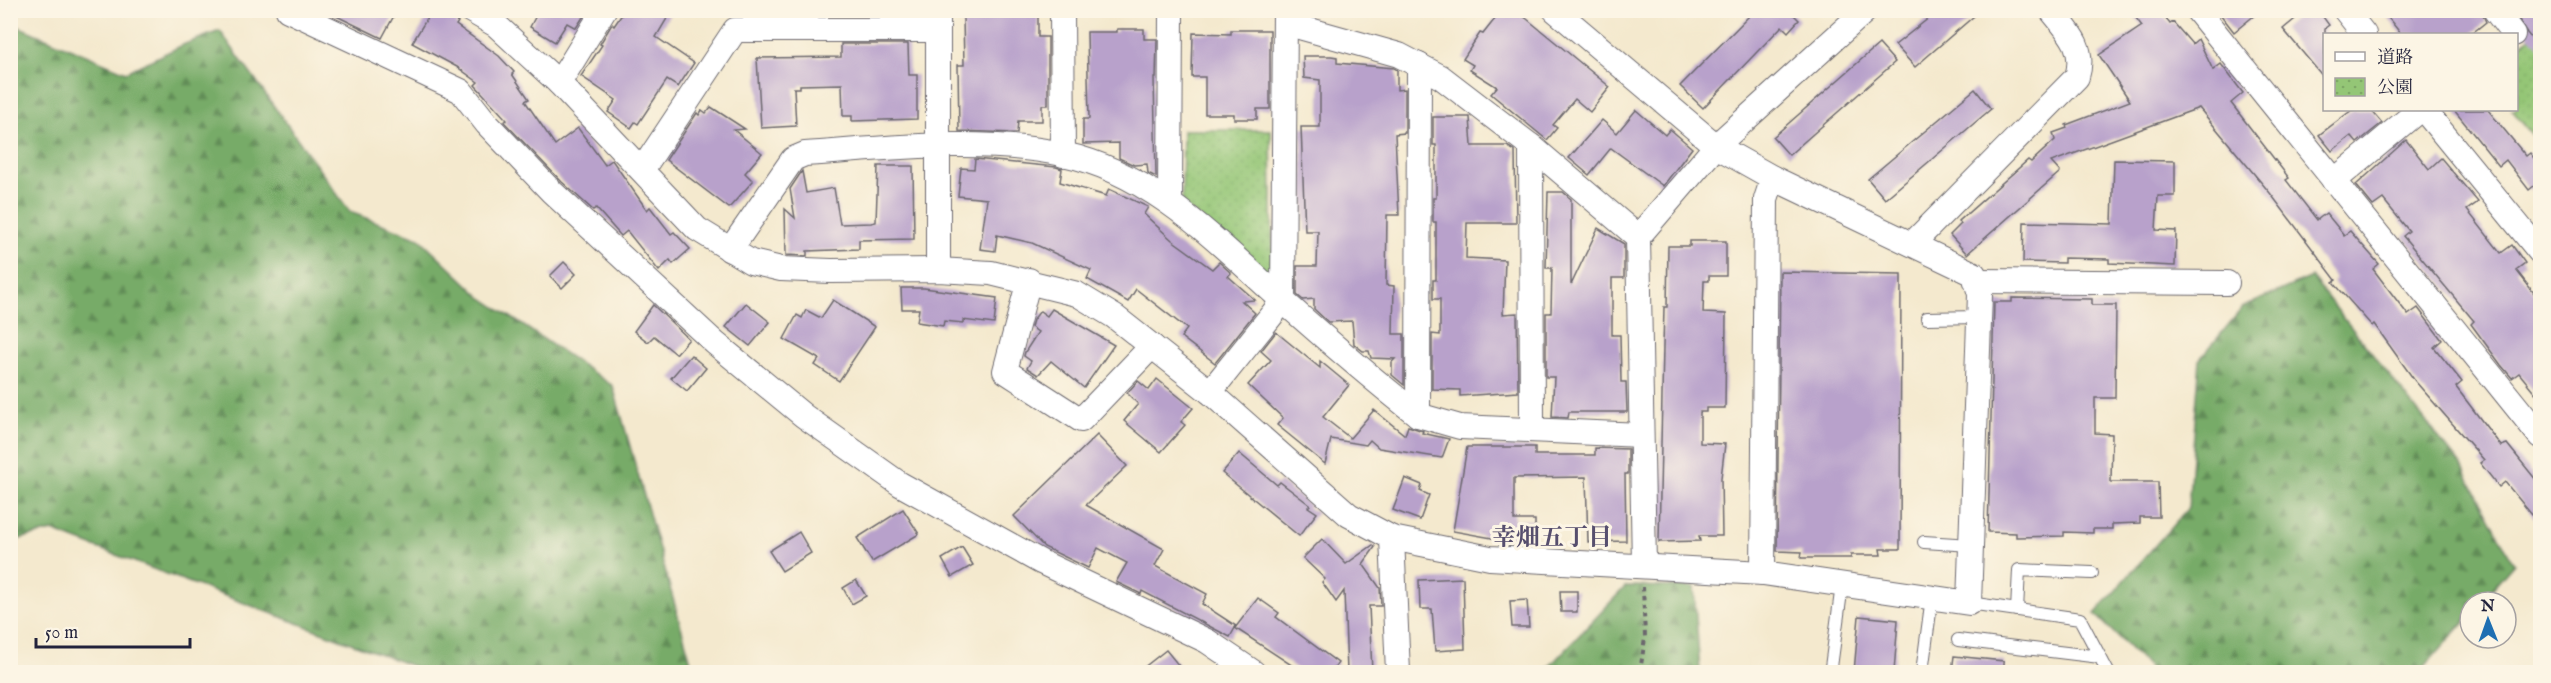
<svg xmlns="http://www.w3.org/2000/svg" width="2551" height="683" viewBox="0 0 2551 683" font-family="'IM FELL English','Noto Serif JP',serif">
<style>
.forest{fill:url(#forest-firs);stroke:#4c6651;stroke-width:1.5}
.park{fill:url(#park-dots);stroke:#5b7458;stroke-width:1.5}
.building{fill:#b8a1cb}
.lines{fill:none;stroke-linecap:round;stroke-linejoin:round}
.lane-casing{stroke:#6c686e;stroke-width:14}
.street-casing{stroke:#6c686e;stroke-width:26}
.path{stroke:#6c686e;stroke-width:4;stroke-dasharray:4.5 4.5;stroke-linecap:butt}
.lane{stroke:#fff;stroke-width:12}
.street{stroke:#fff;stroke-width:24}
.labels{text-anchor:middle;stroke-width:6;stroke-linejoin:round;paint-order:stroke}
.neighbourhood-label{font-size:24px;font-weight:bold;fill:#564e6d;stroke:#fcf5e5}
</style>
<defs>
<pattern id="forest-firs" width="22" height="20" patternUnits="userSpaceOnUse" patternTransform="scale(1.5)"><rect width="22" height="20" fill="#77ab67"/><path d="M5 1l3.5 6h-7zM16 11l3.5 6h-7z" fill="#618b56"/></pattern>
<pattern id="park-dots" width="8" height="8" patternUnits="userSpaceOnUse" patternTransform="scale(1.5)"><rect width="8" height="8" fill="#94c676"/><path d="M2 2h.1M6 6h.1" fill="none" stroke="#7faa67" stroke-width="1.8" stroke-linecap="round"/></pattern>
</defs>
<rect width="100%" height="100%" fill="#fcf5e5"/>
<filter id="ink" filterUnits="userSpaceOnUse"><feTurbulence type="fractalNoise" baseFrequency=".0167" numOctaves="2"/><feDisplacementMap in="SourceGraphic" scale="12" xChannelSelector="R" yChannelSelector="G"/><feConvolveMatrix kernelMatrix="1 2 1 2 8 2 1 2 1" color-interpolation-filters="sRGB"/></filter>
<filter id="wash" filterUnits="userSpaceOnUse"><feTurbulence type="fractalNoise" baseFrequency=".008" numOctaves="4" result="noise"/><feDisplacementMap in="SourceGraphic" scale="24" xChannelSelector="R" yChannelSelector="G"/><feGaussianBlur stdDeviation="1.35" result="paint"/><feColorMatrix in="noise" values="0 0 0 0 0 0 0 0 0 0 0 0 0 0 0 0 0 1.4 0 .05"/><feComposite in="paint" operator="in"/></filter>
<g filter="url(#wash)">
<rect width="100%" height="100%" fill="#f4e9ce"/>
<g class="forest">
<polygon points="10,23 126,72 185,44 220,31 350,212 419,238 481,297 613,386 691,662 697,672 428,672 52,531 11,541"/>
<polygon points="2311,277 2463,468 2514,564 2481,602 2470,602 2470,615 2420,672 2153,672 2095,614 2188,508 2200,359 2243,307"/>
<polygon points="1626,586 1694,587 1700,672 1544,672"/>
</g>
<g class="park">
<polygon points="2540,31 2540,145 2512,110 2516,110 2517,47"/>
<polygon points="1183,130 1271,130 1273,272 1262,270 1182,204"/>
</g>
<g id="blocks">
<g class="building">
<polygon points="324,10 397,10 382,38"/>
<polygon points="432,10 437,10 458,22 456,25 499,56 514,72 512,74 529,99 525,101 555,145 578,128 605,165 612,160 647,210 650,207 671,234 674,232 690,249 673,264 670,260 659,271 627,231 621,236 596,208 593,210 562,182 504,122 507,120 475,85 478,82 457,67 412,43"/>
<polygon points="539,10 586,10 587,11 576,28 567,23 555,42 530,27"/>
<polygon points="625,10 672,10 656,37 694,63 678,87 667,80 638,124 635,122 631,128 608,112 616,100 581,76 602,45 600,44 612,24 614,26"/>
<rect x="870" y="10" width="32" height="6"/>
<polygon points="1006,10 1038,10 1038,37 1048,37 1048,105 1042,105 1042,121 1018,121 1017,133 959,131 958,65 964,65 963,17 1006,14"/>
<polygon points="1502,10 1514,10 1527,19 1610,87 1590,112 1575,99 1553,125 1557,128 1547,140 1491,94 1497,87 1470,70 1473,65 1463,59 1480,33 1483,34"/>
<polygon points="1755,10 1797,10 1793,14 1799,20 1788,32 1782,26 1703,108 1680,86"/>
<polygon points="1939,10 1981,10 1915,67 1895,45"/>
<polygon points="2130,10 2159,10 2170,24 2173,22 2192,44 2198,39 2213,70 2221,64 2243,93 2231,103 2289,178 2286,180 2317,220 2326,213 2344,235 2350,231 2379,264 2373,269 2408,315 2418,308 2442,340 2434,347 2462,382 2456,387 2501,446 2507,444 2541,486 2541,526 2505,482 2499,487 2480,463 2484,460 2415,381 2374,324 2372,326 2333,282 2336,280 2270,193 2199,108 2051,162 2060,172 1967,254 1950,235 1961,224 1959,221 2028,160 2031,162 2055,140 2053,133 2067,128 2066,125 2130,101 2099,55 2142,26"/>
<polygon points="2217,10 2261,10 2234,32"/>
<polygon points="2306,10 2318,10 2329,25 2325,28 2325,79 2283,29"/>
<polygon points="2382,10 2481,10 2486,22 2471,34 2401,34"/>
<polygon points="2513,10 2541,10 2541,50 2527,33"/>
<polygon points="1117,29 1144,29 1144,39 1157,39 1156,78 1154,78 1156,177 1148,173 1147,164 1134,165 1119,158 1119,143 1083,144 1083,119 1089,119 1087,32 1117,32"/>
<polygon points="1231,30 1270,30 1270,109 1257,109 1257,119 1234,119 1234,114 1205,114 1205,77 1192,77 1193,33 1231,34"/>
<polygon points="841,44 908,44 909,75 917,75 917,119 852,121 852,116 843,116 842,84 800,85 800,88 794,88 796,126 761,128 757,58 841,57"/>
<polygon points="1879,44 1895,62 1789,155 1773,137"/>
<polygon points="1303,56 1331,56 1337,57 1337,63 1394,68 1397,70 1397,90 1405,89 1405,133 1395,134 1399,215 1387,215 1386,285 1394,286 1393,334 1404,334 1404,385 1392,375 1392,362 1395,359 1371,358 1369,351 1363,351 1354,344 1352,321 1328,322 1314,309 1314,299 1303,300 1297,295 1297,266 1317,266 1318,231 1305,231 1301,127 1320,127 1320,80 1304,78"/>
<polygon points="1975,89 1991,109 1885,199 1868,179"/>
<polygon points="711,107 745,129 734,130 762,153 745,173 753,181 729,208 666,160 697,113 699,115 702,110 706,113"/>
<polygon points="1636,110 1665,135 1670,129 1692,148 1663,186 1611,148 1589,175 1569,158 1602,120 1617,133"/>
<polygon points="2352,110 2371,110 2382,123 2357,143 2351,136 2332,151 2319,135"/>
<polygon points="2454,110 2488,110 2526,156 2530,153 2541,167 2541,180 2529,190 2506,160 2499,166"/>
<polygon points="1433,117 1470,117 1472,146 1507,146 1515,151 1516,223 1467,223 1466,258 1505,260 1503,314 1517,313 1518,392 1460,396 1460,390 1432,389 1432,334 1440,335 1440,299 1433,299 1433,280 1436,280 1436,222 1433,222 1433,198 1436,198 1436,145 1433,145"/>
<polygon points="2406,140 2429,169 2441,158 2478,202 2467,210 2501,253 2512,245 2525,263 2516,270 2541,302 2541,400 2519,373 2512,378 2501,365 2471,324 2474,321 2403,236 2409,231 2383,199 2373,206 2356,185"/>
<polygon points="975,159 1056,167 1062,169 1060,182 1106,196 1109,189 1148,207 1144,214 1172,240 1212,269 1219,262 1231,273 1228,276 1255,300 1242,301 1255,313 1215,363 1181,337 1187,329 1136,289 1128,302 1087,279 1091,270 1032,243 997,235 995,251 980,249 987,199 958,196 961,168 974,169"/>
<polygon points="2114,160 2175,161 2175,196 2158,196 2156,230 2176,231 2175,266 2109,263 2109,259 2064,258 2064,263 2023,262 2024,222 2112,224"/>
<polygon points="878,166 913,166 914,239 859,240 859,249 807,251 807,256 786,255 785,209 795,218 790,189 802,171 806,193 834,188 840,224 871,223 876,222"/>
<polygon points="1548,192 1563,192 1571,199 1571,285 1598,228 1624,244 1624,278 1612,278 1612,335 1620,335 1621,382 1626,382 1627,412 1569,412 1568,418 1552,417 1554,377 1546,377 1546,313 1551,313 1552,268 1546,268"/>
<polygon points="1690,241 1726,241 1726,276 1709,276 1709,281 1704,281 1703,313 1726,314 1725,408 1706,408 1706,412 1700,412 1700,443 1725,444 1721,478 1722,536 1699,536 1700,541 1659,542 1663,347 1664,307 1667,307 1668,246 1690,246"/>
<polygon points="564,262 576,274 562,288 550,276"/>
<polygon points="1780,272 1901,274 1900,549 1880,549 1881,555 1851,555 1851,558 1801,558 1802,552 1777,551"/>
<polygon points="901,288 924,288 997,298 994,324 963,320 963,323 944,321 943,326 917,322 919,309 902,309"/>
<polygon points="2012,298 2092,299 2092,305 2116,305 2115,398 2095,398 2095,433 2112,434 2111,482 2158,482 2159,517 2140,517 2140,523 2112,524 2112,529 2093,529 2093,533 2064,532 2064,536 2016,537 2016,533 1988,532 1994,302 2012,302"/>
<polygon points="833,300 875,327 839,381 815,365 819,359 784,339 797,315 802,318 806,310 821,318"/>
<polygon points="746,303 770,322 750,346 726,327"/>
<polygon points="653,305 689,339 676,354 654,336 648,342 634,331"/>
<polygon points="1052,309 1114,345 1084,388 1051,361 1038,375 1027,368 1031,361 1024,356 1025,352 1038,332 1031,327 1033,320 1040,311 1047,316"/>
<polygon points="1276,332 1320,368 1320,361 1349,385 1323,417 1350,438 1374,410 1405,435 1408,426 1423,431 1422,433 1449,439 1442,458 1379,448 1370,440 1366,445 1331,439 1325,464 1277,425 1283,418 1248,385 1271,360 1261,351"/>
<polygon points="691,355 706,368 687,391 671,378"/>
<polygon points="1157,379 1193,408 1181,422 1185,425 1161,452 1124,421 1138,404 1127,393 1138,381 1149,390"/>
<polygon points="1097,435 1127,466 1086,505 1164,549 1155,566 1207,594 1202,604 1236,626 1230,637 1142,591 1141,594 1116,582 1127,563 1098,548 1088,568 1044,547 1014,516"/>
<polygon points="1467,447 1535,447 1535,455 1595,455 1595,448 1628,449 1628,474 1625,474 1626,541 1588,542 1586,477 1514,478 1514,520 1535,520 1535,539 1492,538 1453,531"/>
<polygon points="1239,453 1277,485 1280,482 1310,505 1308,507 1317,513 1299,536 1222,473"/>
<polygon points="1405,478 1422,485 1420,491 1429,495 1420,520 1393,510"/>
<polygon points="903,509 919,534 872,562 857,538"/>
<polygon points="799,532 811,553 782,571 769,551"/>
<polygon points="1322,539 1346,564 1373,545 1375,547 1363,564 1380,588 1381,606 1369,606 1372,672 1347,672 1344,591 1336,602 1322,582 1325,579 1303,558"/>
<polygon points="962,547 973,565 952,577 942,559"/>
<polygon points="1463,578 1465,649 1435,651 1432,609 1420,609 1419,580"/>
<polygon points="856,580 866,596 852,604 843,588"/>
<polygon points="1560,591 1577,591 1577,612 1561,612"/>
<polygon points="1258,598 1279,613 1276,617 1338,663 1332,672 1302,672 1235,628"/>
<polygon points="1527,600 1529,627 1512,627 1510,601"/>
<polygon points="1859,616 1898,620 1894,672 1854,672"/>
<polygon points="1166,650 1184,672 1138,672"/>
<polygon points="1954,656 2004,661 2004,672 1952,672"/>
</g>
</g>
</g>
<g filter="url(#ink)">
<use href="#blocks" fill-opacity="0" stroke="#6c686e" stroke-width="1.5"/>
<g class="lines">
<defs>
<g id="lane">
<polyline points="1927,318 1979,317"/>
<polyline points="1924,542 1971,545"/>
<polyline points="1969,603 2080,619 2108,672"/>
<polyline points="2017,610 2019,570 2092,573"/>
<polyline points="1958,640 2100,657"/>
<polyline points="1831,667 1842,585"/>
<polyline points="1922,672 1932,597"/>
</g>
<g id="street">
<polyline points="288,10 461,91 487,124 552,192 715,343 804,416 900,484 1041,562 1207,641 1253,672"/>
<polyline points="470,10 496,25 559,83 697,229 751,262 781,269 831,271 938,270 991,273 1077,294 1115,317 1210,392 1349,515 1392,538 1490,558 1763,573 1969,603 1980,294 1974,274 1773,178 1716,146 1555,10"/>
<polyline points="1062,10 1063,155"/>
<polyline points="2197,10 2540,436"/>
<polyline points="2345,10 2364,34"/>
<polyline points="2495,10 2513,34"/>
<polyline points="1285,23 1399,55 1441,77 1531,146 1638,237"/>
<polyline points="559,83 604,10"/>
<polyline points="2424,110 2540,252"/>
<polyline points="1531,146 1532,430"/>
<polyline points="642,170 735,30 938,30"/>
<polyline points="2334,181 2419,110"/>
<polyline points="1170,202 1171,10"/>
<path d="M1913 243 2077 77C2086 48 2069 32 2051 10"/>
<path d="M730 250 793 159 805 154C890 148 979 137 1063 154 1153 173 1217 242 1283 301 1327 340 1372 379 1418 415L1460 427 1641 435"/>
<polyline points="938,270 938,10"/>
<polyline points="1029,280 1005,371 1081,420 1152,346"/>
<polyline points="1976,281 2227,283"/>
<polyline points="1210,392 1283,301 1285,10"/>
<polyline points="1418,415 1419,65"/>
<polyline points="1392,538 1398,672"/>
<polyline points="1644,565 1638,237 1716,146 1866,10"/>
<polyline points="1763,573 1766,199 1773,178"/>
</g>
</defs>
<use href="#lane" class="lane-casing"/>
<use href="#street" class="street-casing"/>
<polyline class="path" points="1640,672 1645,638 1643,587"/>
<use href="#lane" class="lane"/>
<use href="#street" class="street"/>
</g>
</g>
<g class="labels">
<g class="neighbourhood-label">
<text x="1552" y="545">幸畑五丁目</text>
</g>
</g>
<rect width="2551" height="683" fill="none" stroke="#fcf5e5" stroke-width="36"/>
<rect x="2323" y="33" width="195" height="78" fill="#fcf5e5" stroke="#a5a1a1" stroke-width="1.5"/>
<rect x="2335" y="52" width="30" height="9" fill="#ffffff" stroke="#a5a1a1" stroke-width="1.5"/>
<text x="2377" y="63" font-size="18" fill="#22223b">道路</text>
<rect x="2335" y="78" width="30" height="18" fill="url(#park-dots)" stroke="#a5a1a1" stroke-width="1.5"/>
<text x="2377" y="93" font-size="18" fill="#22223b">公園</text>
<g transform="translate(2488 620) rotate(359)"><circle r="28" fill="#fcf5e5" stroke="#a5a1a1" stroke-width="1.5"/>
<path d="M0-4.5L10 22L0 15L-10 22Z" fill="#1f6fb2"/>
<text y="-9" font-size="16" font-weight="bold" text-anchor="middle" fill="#22223b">N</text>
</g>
<path d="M36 638v9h154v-9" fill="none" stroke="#22223b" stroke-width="3"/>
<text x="45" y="638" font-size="18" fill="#22223b" stroke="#fcf5e5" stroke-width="4.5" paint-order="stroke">50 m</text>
</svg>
